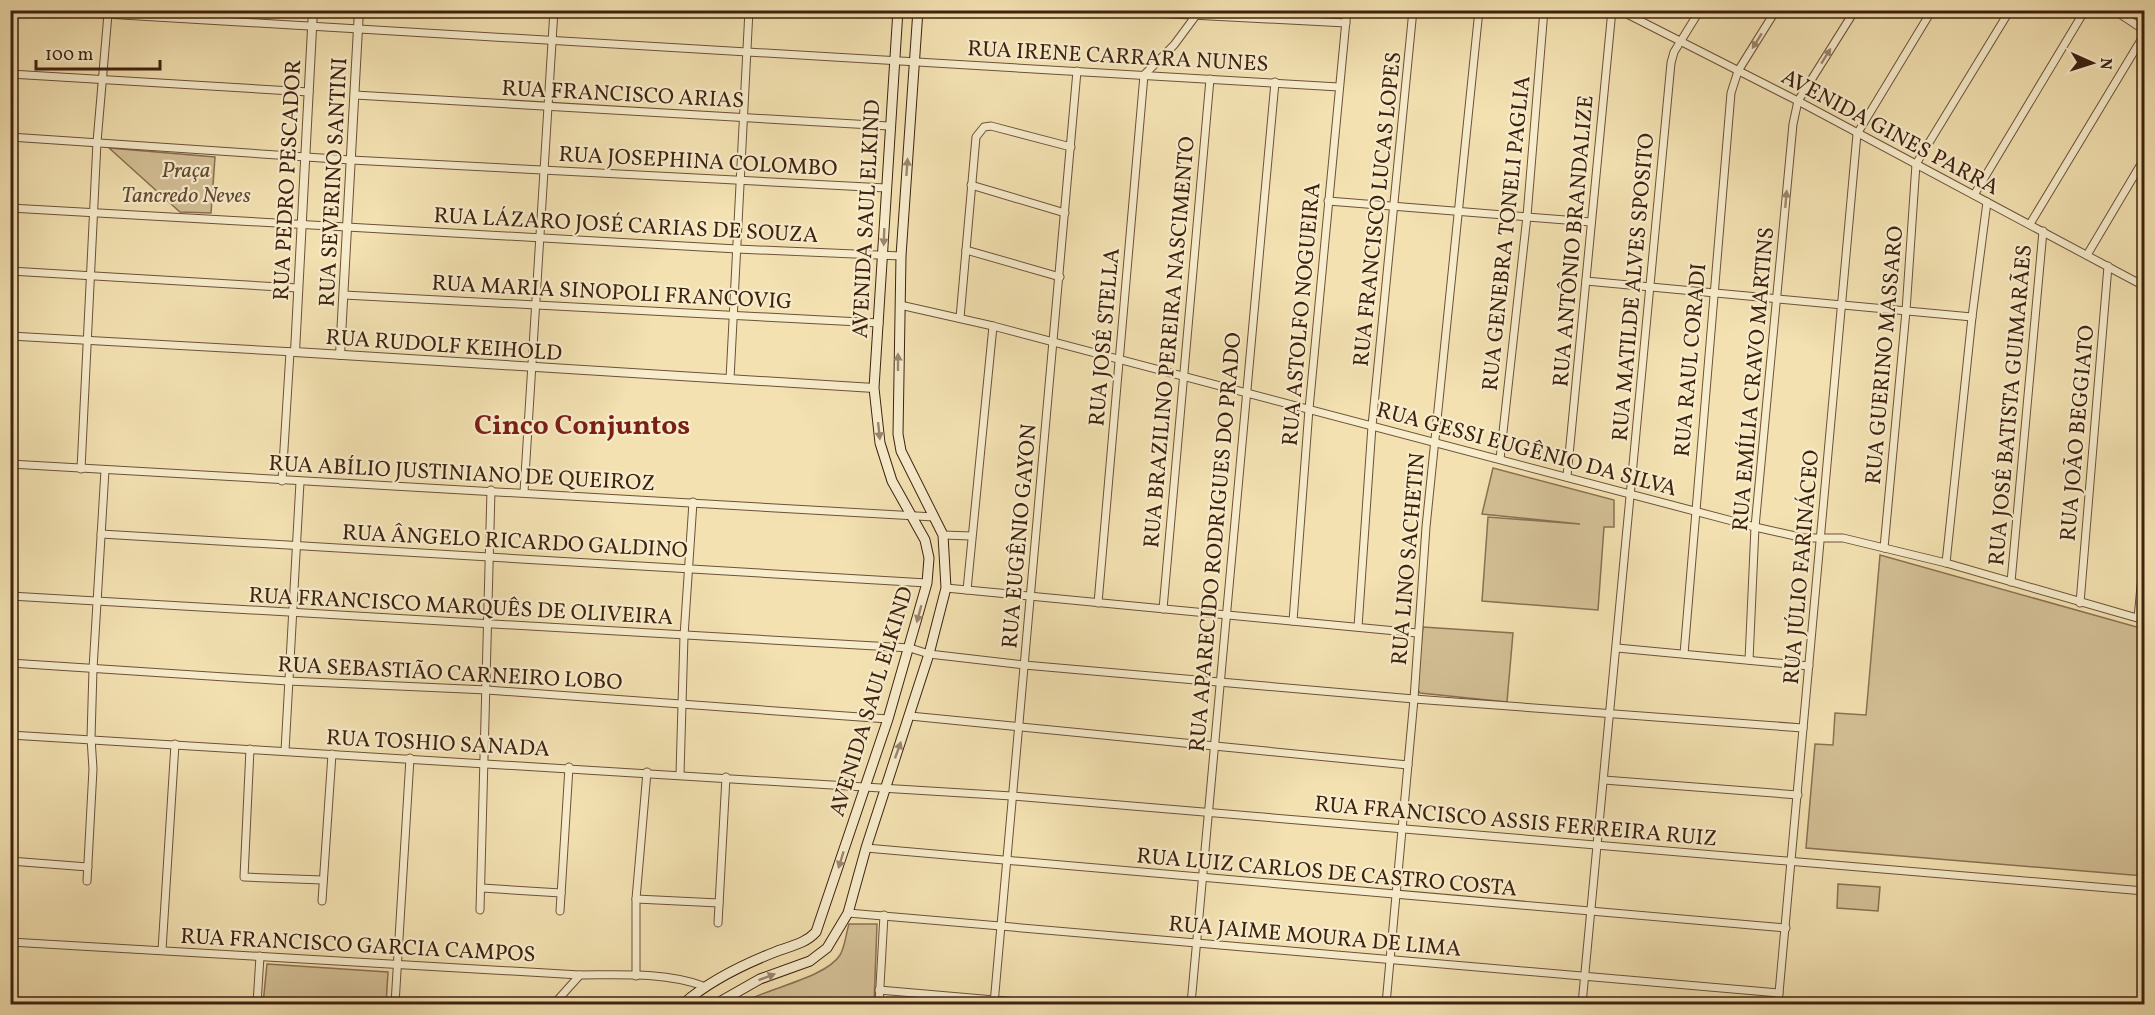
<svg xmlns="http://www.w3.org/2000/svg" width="2155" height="1015" viewBox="0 0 2155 1015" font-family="Vollkorn,serif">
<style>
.green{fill:#d4c096;stroke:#8a7053;stroke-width:1.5}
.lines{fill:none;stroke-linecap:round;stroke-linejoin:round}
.minor-casing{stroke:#6c5138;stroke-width:9}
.tertiary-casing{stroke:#6c5138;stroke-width:10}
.secondary-casing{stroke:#3f2110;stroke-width:11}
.minor{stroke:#f7eccc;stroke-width:7}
.tertiary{stroke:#f7eccc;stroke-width:8}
.secondary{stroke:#f7eccc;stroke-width:9}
.oneway{fill:#9b866e}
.labels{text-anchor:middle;stroke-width:4.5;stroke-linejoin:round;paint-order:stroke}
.street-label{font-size:22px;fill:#3f2110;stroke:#f7eccc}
.park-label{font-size:22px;font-style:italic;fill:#644932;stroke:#f7eccc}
.district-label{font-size:28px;font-weight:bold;fill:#7a1f14;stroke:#f7eccc}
</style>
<rect width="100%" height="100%" fill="#f3e1b1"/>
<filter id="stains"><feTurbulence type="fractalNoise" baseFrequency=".00333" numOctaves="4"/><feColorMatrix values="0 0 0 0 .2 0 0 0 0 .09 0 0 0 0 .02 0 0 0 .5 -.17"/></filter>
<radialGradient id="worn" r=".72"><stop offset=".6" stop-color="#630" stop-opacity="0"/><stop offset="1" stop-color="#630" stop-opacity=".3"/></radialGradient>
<g class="green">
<polygon points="109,148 215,157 211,213 180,212"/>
<polygon points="1493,468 1614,500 1614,527 1604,527 1598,610 1482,601 1488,517 1580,524 1482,514"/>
<polygon points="1880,555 2144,629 2144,876 1806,848 1815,744 1833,745 1835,713 1866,715"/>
<polygon points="1423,627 1513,633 1507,702 1420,693 1416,687"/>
<polygon points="1838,884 1880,887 1878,911 1837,908"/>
<path d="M849 924H877L874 1004H740C764 989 826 978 840 955 845 947 846 933 849 924Z"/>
<polygon points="267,964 388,972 386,1004 263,1004"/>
</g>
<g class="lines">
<defs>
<g id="minor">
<polyline points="38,10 1339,87"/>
<polyline points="1096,10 1346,23"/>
<polyline points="1619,10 1798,101 2144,286"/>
<polyline points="2114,10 2144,30"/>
<polyline points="10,74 309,92"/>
<polyline points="1144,75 1174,45 1200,10"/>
<polyline points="355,95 889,126"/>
<polyline points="10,137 351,160 886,188"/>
<polyline points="971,185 1065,213"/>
<polyline points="1974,195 2085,10"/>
<polyline points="1328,201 1591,222"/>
<polyline points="10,208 737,249 901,256"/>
<polyline points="2030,224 2144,35"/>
<polyline points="966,250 1060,277"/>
<polyline points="2087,255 2144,159"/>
<polyline points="10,271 298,288"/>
<polyline points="1586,281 1972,317"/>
<polyline points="344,295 879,323"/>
<polyline points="900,305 993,326 1755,527 1804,538 1843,538 1946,563 2144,620"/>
<polyline points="960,318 976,137 984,127 991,126 1071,147"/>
<polyline points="10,336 295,352"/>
<polyline points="730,379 749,10"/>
<polyline points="1500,459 1527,216 1544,10"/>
<polyline points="10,464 934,517"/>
<polyline points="81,469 97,142 108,14"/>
<polyline points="1567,476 1612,10"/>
<polyline points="282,481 290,352"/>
<polyline points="524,492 554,10"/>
<polyline points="101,534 927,583"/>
<polyline points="943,535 971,536"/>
<polyline points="1884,548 1906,311 1916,164 2010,10"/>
<polyline points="1946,563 1972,317 1987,202"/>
<polyline points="2011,582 2043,231"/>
<polyline points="946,588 1417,633"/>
<polyline points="967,590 993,326"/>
<polyline points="10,596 910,648 929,654 1024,665 1414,699 1803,728"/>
<polyline points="1098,603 1144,75"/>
<polyline points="2080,603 2108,266"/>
<polyline points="1163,609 1210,79"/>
<polyline points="2138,618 2144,555"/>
<polyline points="1293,621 1309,409 1347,10"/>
<polyline points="1358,627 1372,426 1413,10"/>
<polyline points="1617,648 1809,666"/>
<polyline points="1684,654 1731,93 1738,71 1776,10"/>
<polyline points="1749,660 1755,527 1793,124 1798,101 1855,10"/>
<polyline points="10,663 288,681 487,690 888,719"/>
<polyline points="910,716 1408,765"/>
<polyline points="10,735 1012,796 2144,891"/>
<polyline points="250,749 244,877 323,880"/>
<polyline points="285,751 300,482"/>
<polyline points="680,774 684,636 693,502"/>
<polyline points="1604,780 1798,795"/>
<polyline points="10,793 14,735"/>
<polyline points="866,848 1786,928"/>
<polyline points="10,861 88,867"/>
<polyline points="87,881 93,769 91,738 93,669 105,470"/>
<polyline points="482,888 561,893"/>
<polyline points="636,899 719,903"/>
<polyline points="322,901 332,754"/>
<polyline points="480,910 491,490"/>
<polyline points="560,911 569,767"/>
<polyline points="848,913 1779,993"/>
<polyline points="718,923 726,777"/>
<path d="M10 942 580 975C620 975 665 972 703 986"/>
<polyline points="162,950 175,744"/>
<polyline points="636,976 636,899 647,772"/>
<polyline points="879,990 1041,1004"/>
<polyline points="257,1004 260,956"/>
<polyline points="395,1004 410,758"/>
<polyline points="554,1004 580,975"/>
<polyline points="879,1004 884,915"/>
<polyline points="994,1004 1077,71"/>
<polyline points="1191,1004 1275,82"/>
<polyline points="1386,1004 1414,699 1426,527 1479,10"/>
<polyline points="1582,1004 1671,63 1674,52 1700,10"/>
<polyline points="1778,1004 1857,134 1932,10"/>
</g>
<g id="tertiary">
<polyline points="313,10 295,352 874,388"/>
<polyline points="340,355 359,10"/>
</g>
<g id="secondary">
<path d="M683 1004C709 981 742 965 775 952 790 946 805 944 816 932L888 719 927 583 929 558 925 540 892 481 880 443 874 388 898 10"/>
<polyline points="716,1004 760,979 810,961 827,948 848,913 866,848 929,654 946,588 943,535 901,451 898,434 901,256 918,10"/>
</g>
</defs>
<use href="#minor" class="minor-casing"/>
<use href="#tertiary" class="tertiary-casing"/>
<use href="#secondary" class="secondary-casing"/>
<use href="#minor" class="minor"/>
<use href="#tertiary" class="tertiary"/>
<use href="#secondary" class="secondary"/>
</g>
<defs><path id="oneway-solid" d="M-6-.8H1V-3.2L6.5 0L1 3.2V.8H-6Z" transform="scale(1.5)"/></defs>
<g class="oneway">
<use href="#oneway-solid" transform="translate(1757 41) rotate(122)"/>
<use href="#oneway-solid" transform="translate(1826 56) rotate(-58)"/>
<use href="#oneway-solid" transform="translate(907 167) rotate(-86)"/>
<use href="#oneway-solid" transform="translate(1786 199) rotate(-85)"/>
<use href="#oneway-solid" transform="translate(884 237) rotate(92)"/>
<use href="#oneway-solid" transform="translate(898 362) rotate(-90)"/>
<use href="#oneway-solid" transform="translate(879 431) rotate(84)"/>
<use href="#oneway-solid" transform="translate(919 614) rotate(105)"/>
<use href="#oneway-solid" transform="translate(898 750) rotate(-70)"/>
<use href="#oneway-solid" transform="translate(841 860) rotate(107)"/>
<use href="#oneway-solid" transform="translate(767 977) rotate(-21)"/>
</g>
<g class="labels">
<g class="street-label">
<text transform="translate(1118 55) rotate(3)" y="8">RUA IRENE CARRARA NUNES</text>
<text transform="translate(623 93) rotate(3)" y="8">RUA FRANCISCO ARIAS</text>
<text transform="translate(1891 131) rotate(28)" y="8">AVENIDA GINES PARRA</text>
<text transform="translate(698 160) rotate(3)" y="8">RUA JOSEPHINA COLOMBO</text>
<text transform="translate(286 180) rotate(-87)" y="8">RUA PEDRO PESCADOR</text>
<text transform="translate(332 182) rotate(-87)" y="8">RUA SEVERINO SANTINI</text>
<text transform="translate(1376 209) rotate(-84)" y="8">RUA FRANCISCO LUCAS LOPES</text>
<text transform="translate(865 219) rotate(-87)" y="8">AVENIDA SAUL ELKIND</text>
<text transform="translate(626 224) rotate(3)" y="8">RUA LÁZARO JOSÉ CARIAS DE SOUZA</text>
<text transform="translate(1505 233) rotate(-84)" y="8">RUA GENEBRA TONELI PAGLIA</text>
<text transform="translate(1572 241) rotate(-85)" y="8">RUA ANTÔNIO BRANDALIZE</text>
<text transform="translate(1632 287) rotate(-85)" y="8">RUA MATILDE ALVES SPOSITO</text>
<text transform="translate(612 291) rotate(3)" y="8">RUA MARIA SINOPOLI FRANCOVIG</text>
<text transform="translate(1300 314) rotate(-85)" y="8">RUA ASTOLFO NOGUEIRA</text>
<text transform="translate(1103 337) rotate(-85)" y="8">RUA JOSÉ STELLA</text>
<text transform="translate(1168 342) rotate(-85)" y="8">RUA BRAZILINO PEREIRA NASCIMENTO</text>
<text transform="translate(444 344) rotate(4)" y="8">RUA RUDOLF KEIHOLD</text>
<text transform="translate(1883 355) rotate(-85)" y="8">RUA GUERINO MASSARO</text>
<text transform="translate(1689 360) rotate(-85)" y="8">RUA RAUL CORADI</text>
<text transform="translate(1752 379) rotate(-85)" y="8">RUA EMÍLIA CRAVO MARTINS</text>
<text transform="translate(2009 405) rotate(-85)" y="8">RUA JOSÉ BATISTA GUIMARÃES</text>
<text transform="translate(2076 433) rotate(-85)" y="8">RUA JOÃO BEGGIATO</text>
<text transform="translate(1527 448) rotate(15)" y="8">RUA GESSI EUGÊNIO DA SILVA</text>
<text transform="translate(462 472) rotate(3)" y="8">RUA ABÍLIO JUSTINIANO DE QUEIROZ</text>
<text transform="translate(1018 536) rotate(-85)" y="8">RUA EUGÊNIO GAYON</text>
<text transform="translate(515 540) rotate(3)" y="8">RUA ÂNGELO RICARDO GALDINO</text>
<text transform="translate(1214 542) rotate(-85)" y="8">RUA APARECIDO RODRIGUES DO PRADO</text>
<text transform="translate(1407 559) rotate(-85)" y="8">RUA LINO SACHETIN</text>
<text transform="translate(1800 567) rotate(-85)" y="8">RUA JÚLIO FARINÁCEO</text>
<text transform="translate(461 605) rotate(3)" y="8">RUA FRANCISCO MARQUÊS DE OLIVEIRA</text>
<text transform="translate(450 672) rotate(3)" y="8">RUA SEBASTIÃO CARNEIRO LOBO</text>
<text transform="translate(870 701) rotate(-73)" y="8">AVENIDA SAUL ELKIND</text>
<text transform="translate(438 742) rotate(3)" y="8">RUA TOSHIO SANADA</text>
<text transform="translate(1516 820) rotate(5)" y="8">RUA FRANCISCO ASSIS FERREIRA RUIZ</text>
<text transform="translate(1327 871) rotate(5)" y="8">RUA LUIZ CARLOS DE CASTRO COSTA</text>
<text transform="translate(1315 935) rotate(5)" y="8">RUA JAIME MOURA DE LIMA</text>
<text transform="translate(358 944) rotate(3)" y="8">RUA FRANCISCO GARCIA CAMPOS</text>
</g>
<g class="park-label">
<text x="186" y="177">Praça<tspan x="186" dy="25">Tancredo Neves</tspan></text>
</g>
<g class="district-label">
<text x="582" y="434">Cinco Conjuntos</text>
</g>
</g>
<rect width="2155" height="1015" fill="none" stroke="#f3e1b1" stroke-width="36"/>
<rect x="12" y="12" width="2131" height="991" fill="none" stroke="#3f2110" stroke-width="3"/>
<rect x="18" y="18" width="2119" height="979" fill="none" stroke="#3f2110" stroke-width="1.5"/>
<g transform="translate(2092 63) rotate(93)" stroke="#f7eccc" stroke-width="4.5" paint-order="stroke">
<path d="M0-4.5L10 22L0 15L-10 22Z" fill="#3f2110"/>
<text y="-9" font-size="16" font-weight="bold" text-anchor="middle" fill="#3f2110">N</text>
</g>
<path d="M36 60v9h124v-9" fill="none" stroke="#3f2110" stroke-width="3"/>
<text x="45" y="60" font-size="18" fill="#3f2110" stroke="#f7eccc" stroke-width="4.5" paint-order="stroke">100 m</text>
<rect width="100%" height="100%" filter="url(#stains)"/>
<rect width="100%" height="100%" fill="url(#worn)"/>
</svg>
